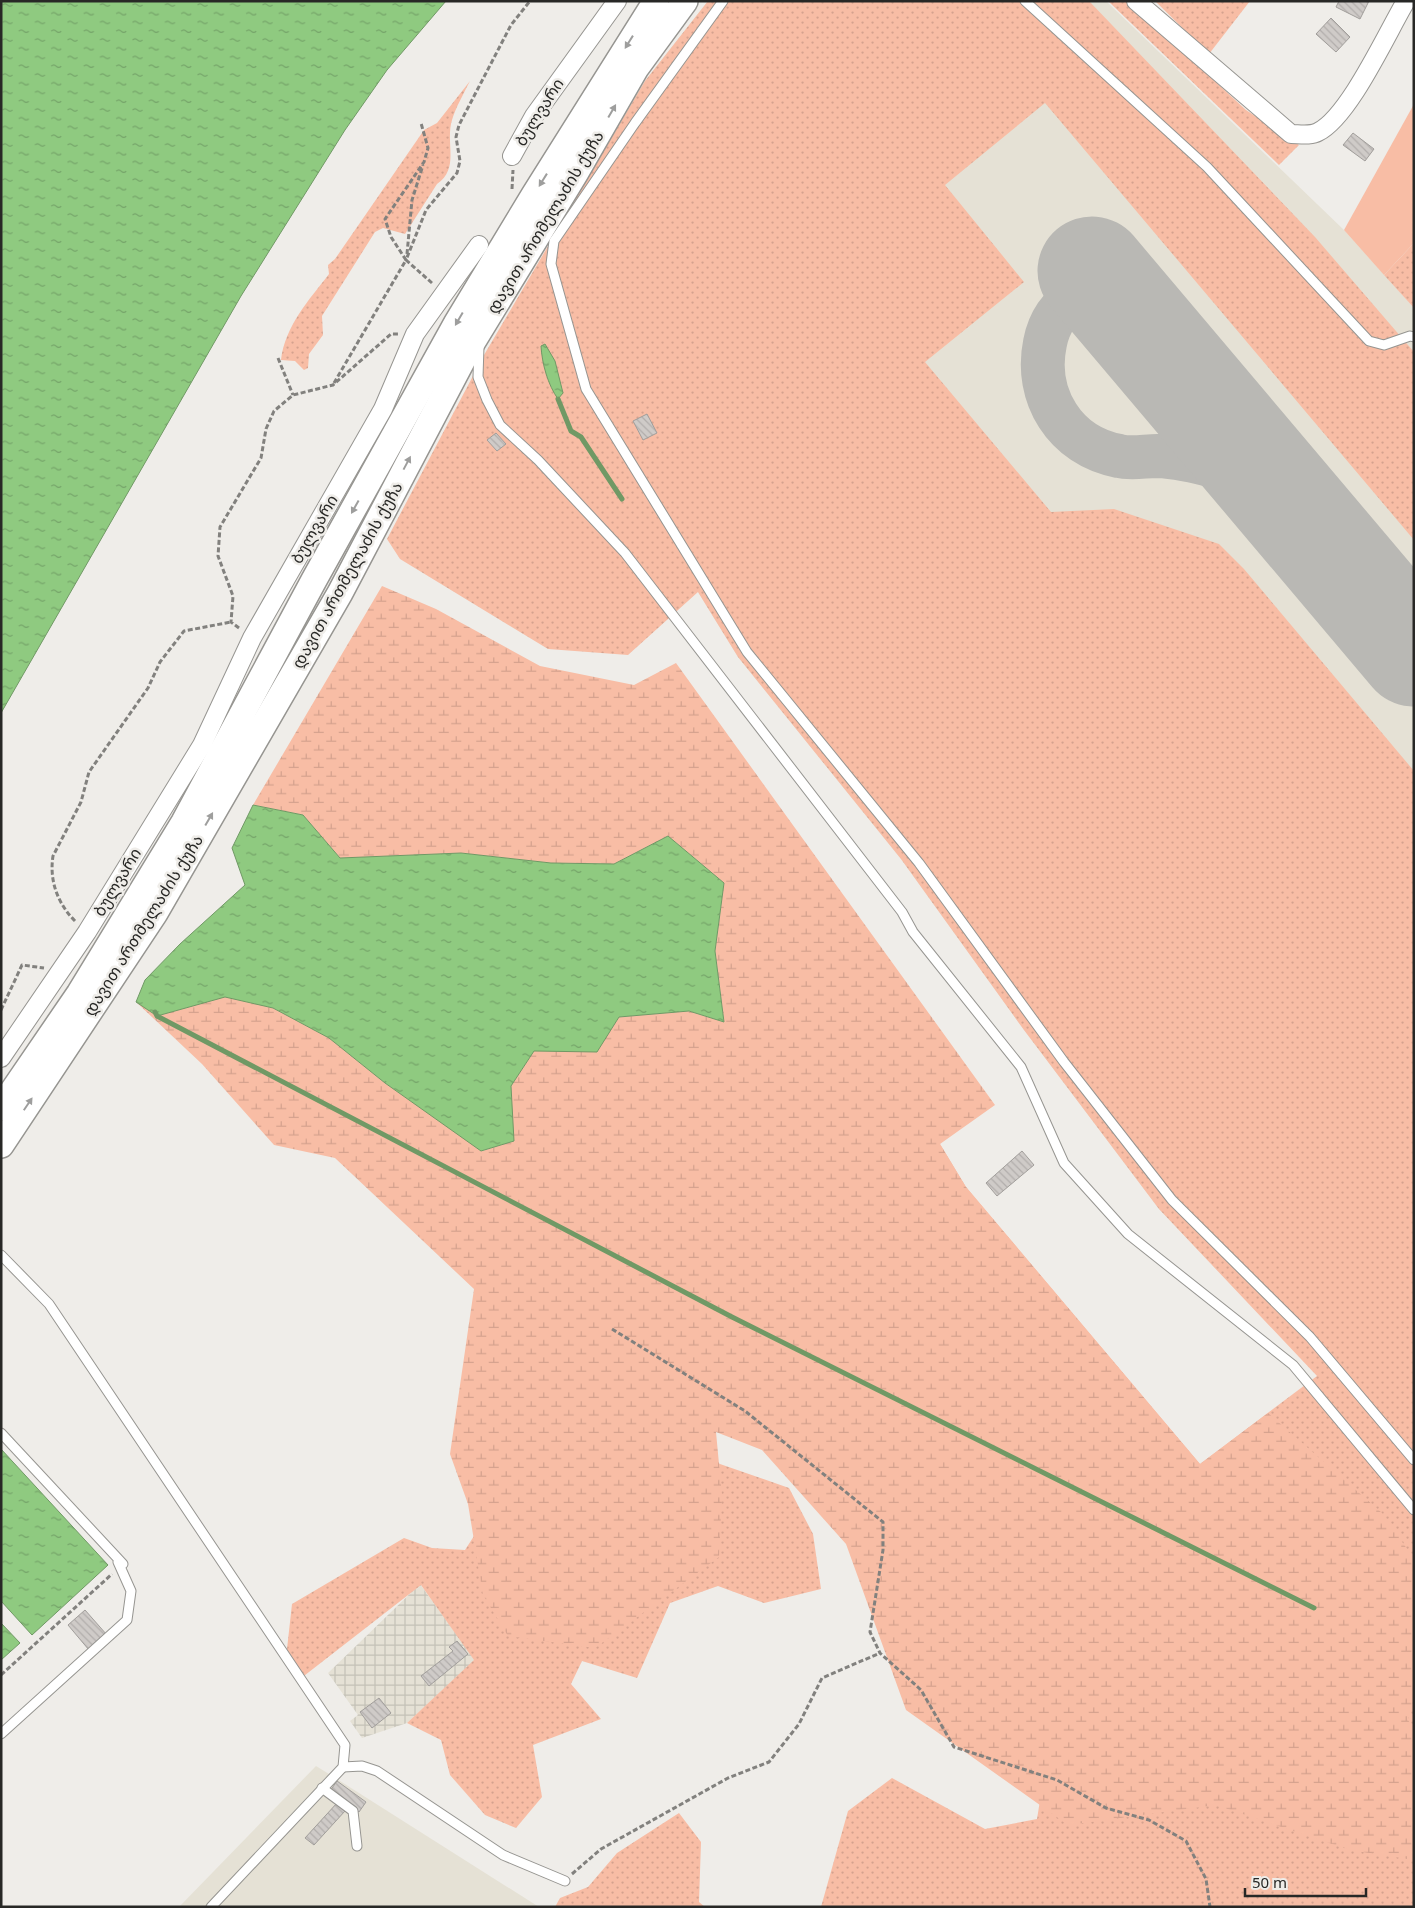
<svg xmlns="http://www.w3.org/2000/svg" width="1415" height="1908" viewBox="0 0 1415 1908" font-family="'Noto Sans','Noto Sans Georgian',sans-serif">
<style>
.built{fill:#e5e1d5}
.industrial{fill:url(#industrial-grid)}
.grass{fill:url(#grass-dots)}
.wetland{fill:url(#wetland-marsh)}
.garden{fill:#f8bda5}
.water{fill:url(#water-ripples);stroke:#709965}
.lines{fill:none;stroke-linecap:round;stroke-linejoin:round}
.stream{stroke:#709965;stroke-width:5}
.taxiway{stroke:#b9b8b4;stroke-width:44}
.runway{stroke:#b9b8b4;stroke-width:109}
.building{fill:url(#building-back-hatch);stroke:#a19e9b}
.lane-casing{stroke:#969591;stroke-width:11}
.street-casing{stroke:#969591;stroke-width:20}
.secondary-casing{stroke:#969591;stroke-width:28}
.path{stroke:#82817e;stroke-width:3;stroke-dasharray:5 2.5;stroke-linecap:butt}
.lane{stroke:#fff;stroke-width:9}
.street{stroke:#fff;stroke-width:18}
.secondary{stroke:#fff;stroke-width:25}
.oneway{fill:#9e9e9d}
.labels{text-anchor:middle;stroke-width:5;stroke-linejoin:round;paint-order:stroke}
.street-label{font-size:16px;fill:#282826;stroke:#efede9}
</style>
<defs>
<pattern id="industrial-grid" width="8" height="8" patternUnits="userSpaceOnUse" patternTransform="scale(1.25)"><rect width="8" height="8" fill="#e5e1d5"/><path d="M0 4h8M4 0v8" fill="none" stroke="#c4c1b7"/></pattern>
<pattern id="grass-dots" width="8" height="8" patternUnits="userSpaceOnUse" patternTransform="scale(1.25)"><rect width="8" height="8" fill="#f8bda5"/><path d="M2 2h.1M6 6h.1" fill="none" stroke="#d5a28e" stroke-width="1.8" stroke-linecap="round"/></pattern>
<pattern id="wetland-marsh" width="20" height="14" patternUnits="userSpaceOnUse" patternTransform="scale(1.25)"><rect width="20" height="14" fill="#f8bda5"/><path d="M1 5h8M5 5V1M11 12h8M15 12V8" fill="none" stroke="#d5a28e"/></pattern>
<pattern id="water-ripples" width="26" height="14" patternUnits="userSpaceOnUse" patternTransform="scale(1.25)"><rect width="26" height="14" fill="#8fca80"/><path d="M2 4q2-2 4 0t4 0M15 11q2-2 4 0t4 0" fill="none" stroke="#75a469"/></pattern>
<pattern id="building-back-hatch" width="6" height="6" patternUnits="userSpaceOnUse" patternTransform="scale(1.25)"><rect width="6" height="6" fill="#cfcbc8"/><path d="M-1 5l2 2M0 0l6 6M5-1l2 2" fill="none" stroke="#b2aeac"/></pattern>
</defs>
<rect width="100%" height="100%" fill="#efede9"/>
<g class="built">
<polygon points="708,1 1106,1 1344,230 1414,308 1414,1486 1307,1363 1159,1209 1024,1030 901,859 738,657 571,386 539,263 645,81"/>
<polygon points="316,1766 329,1774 539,1907 179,1907"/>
</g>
<polygon class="industrial" points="420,1584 475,1660 407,1723 362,1738 350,1721 358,1715 328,1673"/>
<g class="grass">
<polygon points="708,1 1089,1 1315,237 1414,352 1414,540 1045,103 945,185 1024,282 925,362 1051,512 1114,509 1219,544 1244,569 1414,771 1414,1907 821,1907 848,1811 892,1778 985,1829 1037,1819 1044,1776 940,1144 966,1187 1200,1464 1317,1376 1159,1209 1024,1030 901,859 738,657 698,592 628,655 548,649 400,559 387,539 484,355 645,81"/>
<polygon points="1108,1 1128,1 1246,110 1299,145 1279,165"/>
<polygon points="1155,1 1250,1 1209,54"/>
<path d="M470 81C464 93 456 107 452 120 445 143 460 168 437 184L405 234 383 228 375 232 322 316 323 335 309 354 308 368 304 370 295 361 281 360C285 326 309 300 329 274L328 265 335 259 424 130 437 123Z"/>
<polygon points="1414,243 1414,308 1384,275"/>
<polygon points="663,1423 720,1464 789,1488 813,1534 821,1589 764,1603 718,1586 670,1603 637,1678 582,1661 571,1684 601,1719 533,1745 542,1797 516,1828 485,1815 450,1775 441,1740 407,1723 474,1660 421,1585 300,1679 286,1658 292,1604 404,1538 432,1548 465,1550 501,1494"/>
<polygon points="679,1813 701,1842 699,1902 705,1907 555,1907 560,1898 588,1887 617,1853"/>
</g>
<polygon class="wetland" points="382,586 436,609 540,666 634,685 676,663 995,1105 940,1144 966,1187 1200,1464 1268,1413 1382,1513 1414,1559 1414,1698 1408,1720 1414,1730 1414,1860 1350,1850 1216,1805 1068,1825 906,1710 846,1544 762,1450 716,1432 722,1496 719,1557 595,1648 508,1636 483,1595 468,1504 450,1454 474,1289 335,1158 274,1145 202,1064 136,1002 157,1016 225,996 273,1008 329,1038 385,1083 482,1151 513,1141 511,1086 534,1051 597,1051 619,1017 689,1011 724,1022 715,951 724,883 668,836 614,864 551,863 461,853 340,858 303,815 253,805"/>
<polygon class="garden" points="1414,104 1414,243 1384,275 1344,230"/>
<g class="water">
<polygon points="1,1 446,1 387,70 345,130 241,296 1,713"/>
<path d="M545 344 555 361 563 393 558 399C548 385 542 364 541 346Z"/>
<polygon points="253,805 303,815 340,858 461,853 551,863 614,864 668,836 724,883 715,951 724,1022 689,1011 619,1017 597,1052 534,1051 511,1086 514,1141 481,1151 385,1083 329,1038 273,1008 225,997 157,1016 136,1002 145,980 180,944 245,885 232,848"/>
<polygon points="1,1449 108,1565 32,1635 1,1601"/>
<polygon points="1,1623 20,1643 1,1660"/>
</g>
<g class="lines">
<g class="stream">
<polyline points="558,399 571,431 581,437 622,499"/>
<polyline points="155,1012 157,1016 732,1317 1314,1608"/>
</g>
<path class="taxiway" d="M1309 529C1300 518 1286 496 1274 489 1249 473 1187 457 1157 456 1145 456 1131 459 1119 456 1065 446 1034 396 1045 343 1054 296 1095 284 1135 274L1217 375 1319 540"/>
<polyline class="runway" points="1092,271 1414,652"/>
</g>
<g class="building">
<polygon points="1339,1 1369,1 1360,19 1336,7"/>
<polygon points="1331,18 1350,37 1336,52 1316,34"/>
<polygon points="1353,133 1374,149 1365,161 1343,145"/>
<polygon points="647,414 657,433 643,440 633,421"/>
<polygon points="496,433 506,444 497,451 487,440"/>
<polygon points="1022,1151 1034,1165 997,1196 986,1183"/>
<polygon points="85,1610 107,1635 89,1650 68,1625"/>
<polygon points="457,1641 468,1654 429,1686 421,1676 453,1651 449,1647"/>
<polygon points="379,1698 391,1713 372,1728 360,1712"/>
<polygon points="337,1781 366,1802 359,1812 330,1791"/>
<polygon points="337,1803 345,1811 314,1845 305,1838"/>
</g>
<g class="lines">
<defs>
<g id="lane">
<polyline points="723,1 635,123 554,241 551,264 586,389 747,652 919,863 1064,1062 1172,1200 1310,1337 1414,1460"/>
<polyline points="1025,1 1207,167 1369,341 1384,345 1410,336 1414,337"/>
<polyline points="479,346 478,377 487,400 500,425 538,460 625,553 902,912 913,932 1021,1067 1064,1163 1128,1234 1293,1365 1414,1510"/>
<polyline points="1,1255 49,1304 345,1745 343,1767 211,1907"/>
<polyline points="1,1433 123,1564 118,1562 131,1591 127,1620 1,1734"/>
<polyline points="343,1767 362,1766 377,1771 503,1855 565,1881"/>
<polyline points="322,1788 353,1811 357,1846"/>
</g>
<g id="street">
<path d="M1136 1 1291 134C1299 134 1311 136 1318 132 1349 117 1387 33 1406 1"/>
<polyline points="512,156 534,116 617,1"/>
<polyline points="1,1058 87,932 202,745 252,638 383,409 415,334 479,245"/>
</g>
<g id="secondary">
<polyline points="1,1108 79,994 184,822 314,580 456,324 534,195 656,1"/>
<polyline points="1,1145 155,913 340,593 469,348 575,174 636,68 685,1"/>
</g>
</defs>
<use href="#lane" class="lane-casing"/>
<use href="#street" class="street-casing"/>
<use href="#secondary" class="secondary-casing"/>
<g class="path">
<polyline points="512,189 513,170"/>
<polyline points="407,254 412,200 423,165"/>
<polyline points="432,283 406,260 426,210 457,173 460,161 456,137 459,125 511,25 530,1"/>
<polyline points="278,358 293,395"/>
<polyline points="334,383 406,260 391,237 385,219 424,162 428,148 421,123"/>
<polyline points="239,628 231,622 233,596 218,556 220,527 261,458 266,429 274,411 293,395 333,385 391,334 399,334"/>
<path d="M75 921C58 904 49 881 53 856L81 802 89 772 148 688 160 662 184 631 231 622"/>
<polyline points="1,1010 22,965 44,968"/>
<polyline points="612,1329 745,1411 883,1522 883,1550 870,1632 880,1653 921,1690 954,1747 1057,1780 1106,1808 1149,1820 1186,1841 1206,1879 1210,1907"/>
<polyline points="1,1675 112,1574"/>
<polyline points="572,1874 601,1849 728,1778 769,1762 799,1724 822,1678 880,1653"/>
</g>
<use href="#lane" class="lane"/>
<use href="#street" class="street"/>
<use href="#secondary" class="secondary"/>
</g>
<defs><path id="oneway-solid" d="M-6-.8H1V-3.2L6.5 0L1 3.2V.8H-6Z" transform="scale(1.25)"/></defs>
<g class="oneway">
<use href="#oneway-solid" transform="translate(629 42) rotate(122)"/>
<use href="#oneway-solid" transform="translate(612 111) rotate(-60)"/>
<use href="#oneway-solid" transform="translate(543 180) rotate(122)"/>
<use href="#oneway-solid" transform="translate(459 319) rotate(120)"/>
<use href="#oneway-solid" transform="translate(407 463) rotate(-62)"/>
<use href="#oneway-solid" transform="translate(355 507) rotate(119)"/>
<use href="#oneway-solid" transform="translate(209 819) rotate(-60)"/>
<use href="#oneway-solid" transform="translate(28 1104) rotate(-56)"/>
</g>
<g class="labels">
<g class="street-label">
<text transform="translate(539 112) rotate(-58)" y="6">ბულვარი</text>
<text transform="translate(545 222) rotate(-59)" y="6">დავით ართმელაძის ქუჩა</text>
<text transform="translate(314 529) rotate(-60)" y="6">ბულვარი</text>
<text transform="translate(347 575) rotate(-61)" y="6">დავით ართმელაძის ქუჩა</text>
<text transform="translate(117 882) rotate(-59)" y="6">ბულვარი</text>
<text transform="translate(143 925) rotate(-58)" y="6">დავით ართმელაძის ქუჩა</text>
</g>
</g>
<rect width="1415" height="1908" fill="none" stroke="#282826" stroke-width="5"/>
<path d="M1245 1888v8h121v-8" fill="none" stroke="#282826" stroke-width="2.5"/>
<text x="1252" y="1888" font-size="15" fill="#282826" stroke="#efede9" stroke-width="4" paint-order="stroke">50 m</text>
</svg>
